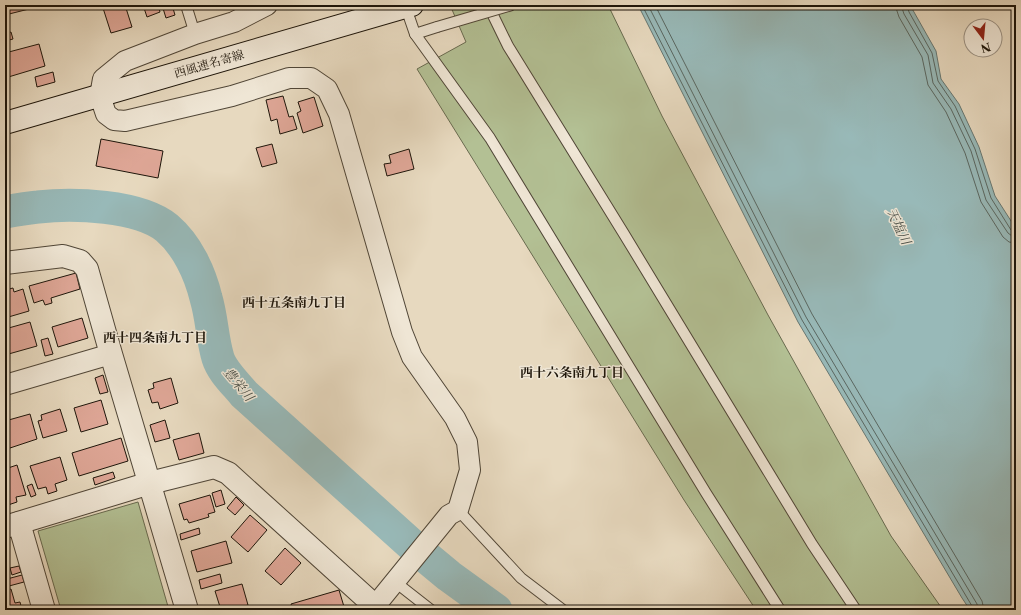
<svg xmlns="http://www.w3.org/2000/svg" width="1021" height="615" viewBox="0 0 1021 615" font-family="'Libre Caslon Text','Noto Serif JP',serif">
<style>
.green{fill:#b3c094;stroke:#686a4f}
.water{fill:#98b9b8;stroke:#677772}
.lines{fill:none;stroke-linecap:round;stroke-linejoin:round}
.shore{stroke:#5a6761;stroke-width:1}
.river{stroke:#98b9b8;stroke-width:33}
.building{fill:#dea696;stroke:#1d150a}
.service-casing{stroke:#504637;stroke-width:12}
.minor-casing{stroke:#504637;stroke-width:22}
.tertiary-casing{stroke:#504637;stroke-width:24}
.secondary-casing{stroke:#1d150a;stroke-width:24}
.service{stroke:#efe6d5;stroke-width:10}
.minor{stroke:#efe6d5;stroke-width:20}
.tertiary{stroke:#efe6d5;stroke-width:22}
.secondary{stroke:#efe6d5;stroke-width:22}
.service-bridge-casing{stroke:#504637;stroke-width:12;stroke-linecap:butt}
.service-bridge{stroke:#efe6d5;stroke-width:10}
.labels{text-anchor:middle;stroke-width:3;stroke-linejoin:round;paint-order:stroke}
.street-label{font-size:12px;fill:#1d150a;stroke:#efe6d5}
.water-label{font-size:13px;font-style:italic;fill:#484e47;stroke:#efe6d5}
.neighbourhood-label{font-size:13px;font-weight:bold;fill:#1d150a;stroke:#efe6d5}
</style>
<rect width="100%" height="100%" fill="#e7d9bf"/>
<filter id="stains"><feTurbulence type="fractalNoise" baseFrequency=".005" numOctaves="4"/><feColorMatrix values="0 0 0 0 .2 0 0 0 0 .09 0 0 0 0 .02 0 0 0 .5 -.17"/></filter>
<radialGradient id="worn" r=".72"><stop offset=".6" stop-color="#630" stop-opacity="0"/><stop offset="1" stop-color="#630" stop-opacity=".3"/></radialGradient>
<g class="green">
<polygon points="450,5 608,5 662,116 768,315 891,536 943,610 756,610 684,500 417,69 466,42"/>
<polygon points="138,502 169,610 61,610 38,531"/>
</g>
<polygon class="water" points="638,5 910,5 936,51 941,79 959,104 979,147 995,196 1013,224 1016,234 1016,610 970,610 962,598 798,322"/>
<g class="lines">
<g class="shore">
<polyline points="642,5 802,320 972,606 973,610"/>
<polyline points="648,5 806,317 977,604 978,610"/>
<polyline points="655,5 812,314 982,601 984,610"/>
<polyline points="895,5 899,17 922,57 928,85 946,112 965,153 981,202 1003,237 1009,242 1016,243"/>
<polyline points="901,5 904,14 928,55 933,83 951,109 971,151 986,200 1008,233 1012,236 1016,237"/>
<polyline points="907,5 909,12 932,53 938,81 955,106 975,149 991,198 1011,230 1016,232"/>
</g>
<path class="river" d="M5 212C16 210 27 208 38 207 73 203 139 205 167 228 187 245 200 273 206 298 212 318 212 338 218 358 222 371 235 383 244 394L414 547 449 576 496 610"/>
</g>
<g class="building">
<polygon points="5,5 28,5 29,9 5,15"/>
<polygon points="112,5 125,5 132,27 111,33 103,8"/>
<polygon points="154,5 158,5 160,12 147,17 144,8"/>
<polygon points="162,5 172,5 175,15 166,18"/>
<polygon points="11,32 13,39 5,41 5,34"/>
<polygon points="39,44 45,66 5,78 5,53"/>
<polygon points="53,72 55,82 37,87 35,77"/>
<polygon points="283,96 289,117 293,116 297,129 280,134 277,119 271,121 266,100"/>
<polygon points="314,97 323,126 303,133 297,113 301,111 298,102"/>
<polygon points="101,139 163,151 158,178 96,166"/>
<polygon points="272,144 277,163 262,167 256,148"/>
<polygon points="409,149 414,169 387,176 384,164 391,163 389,155"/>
<polygon points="76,273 80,289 51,298 52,303 45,305 43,300 34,303 29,286"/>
<polygon points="13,288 14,292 23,289 29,311 5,318 5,290"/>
<polygon points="82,318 88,338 58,347 52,327"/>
<polygon points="30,322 37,346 5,355 5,329"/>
<polygon points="48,338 53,354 45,356 41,340"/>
<polygon points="103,375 108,392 100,394 95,378"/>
<polygon points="171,378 178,403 160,409 158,402 152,403 148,390 154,388 153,383"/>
<polygon points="101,400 108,424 81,432 74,408"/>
<polygon points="60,409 67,431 43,438 38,421 42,420 41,415"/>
<polygon points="30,414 37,439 7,449 5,443 5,421"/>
<polygon points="165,420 170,438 155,442 150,425"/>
<polygon points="199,433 204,453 179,460 173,440"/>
<polygon points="121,438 128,461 79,476 72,453"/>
<polygon points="60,457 67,480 55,484 57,491 48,494 46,487 38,489 30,466"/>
<polygon points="17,465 26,495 16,497 17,502 5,506 5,469"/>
<polygon points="113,472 115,478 95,485 93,478"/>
<polygon points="32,484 36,495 31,497 27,486"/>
<polygon points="221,490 225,504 216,507 212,493"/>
<polygon points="210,495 215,512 208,514 209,517 189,523 187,519 184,520 179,504"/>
<polygon points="236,497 244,505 235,515 227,508"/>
<polygon points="250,515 267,530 248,552 231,537"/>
<polygon points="199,528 200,534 181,540 180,534"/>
<polygon points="226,541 232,563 197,572 191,551"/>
<polygon points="285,548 301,563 281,585 265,571"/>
<polygon points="19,566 21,572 12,575 10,568"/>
<polygon points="220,574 222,583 201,589 199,580"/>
<polygon points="22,575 24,582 9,586 7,579"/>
<polygon points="242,584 248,605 230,610 221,610 215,591"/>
<polygon points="11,589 15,603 20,602 22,610 5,610 5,591"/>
<polygon points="339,590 345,610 293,610 291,604"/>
</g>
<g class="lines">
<defs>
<g id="service">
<polyline points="186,5 195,34"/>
<polyline points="405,5 415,34 490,138 706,493 780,610"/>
<polyline points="488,5 508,46 624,234 812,544 856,610"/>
<polyline points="415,34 437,27"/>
<polyline points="458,510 521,578 563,610"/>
<polyline points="394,581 431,610"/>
</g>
<g id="minor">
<polyline points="267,5 234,22 195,34 125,61 103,79 100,96 106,114 114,120 125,121 232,96 289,78 311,78 327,89 339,114 402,332 412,357 455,418 467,442 470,470 458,510 449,515 375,606 380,610"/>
<polyline points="5,385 111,354"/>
</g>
<g id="tertiary">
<polyline points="5,263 63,256 80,261 87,269 111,354 187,610"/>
<polyline points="19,523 44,610"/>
<polyline points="5,527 150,483 214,467 228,473 375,606 372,610"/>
</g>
<polyline id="secondary" points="5,123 412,5"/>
</defs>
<use href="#service" class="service-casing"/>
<use href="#minor" class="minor-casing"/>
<use href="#tertiary" class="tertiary-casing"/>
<use href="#secondary" class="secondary-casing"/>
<use href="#service" class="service"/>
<use href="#minor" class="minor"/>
<use href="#tertiary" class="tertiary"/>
<use href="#secondary" class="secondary"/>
<defs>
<polyline id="service-bridge" points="437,27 512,5"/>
</defs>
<use href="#service-bridge" class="service-bridge-casing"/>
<use href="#service-bridge" class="service-bridge"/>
</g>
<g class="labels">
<g class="street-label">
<text transform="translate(209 64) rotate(-16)" y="4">西風連名寄線</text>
</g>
<g class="water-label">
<text transform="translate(899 226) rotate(64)" y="5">天塩川</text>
<text transform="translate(239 384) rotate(50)" y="5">豊栄川</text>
</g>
<g class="neighbourhood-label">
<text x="294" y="307">西十五条南九丁目</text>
<text x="155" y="342">西十四条南九丁目</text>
<text x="572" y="377">西十六条南九丁目</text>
</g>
</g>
<rect width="1021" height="615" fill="none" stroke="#e7d9bf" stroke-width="20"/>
<rect x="6" y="6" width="1009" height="603" fill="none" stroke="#1d150a" stroke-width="2"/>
<rect x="10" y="10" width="1001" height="595" fill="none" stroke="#1d150a"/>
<g transform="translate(983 38) rotate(164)"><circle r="19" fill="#efe6d5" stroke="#9b9284"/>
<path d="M0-3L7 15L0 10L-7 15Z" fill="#8f2418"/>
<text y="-6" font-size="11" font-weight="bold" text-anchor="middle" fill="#1d150a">N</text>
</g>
<rect width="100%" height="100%" filter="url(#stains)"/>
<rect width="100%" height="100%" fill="url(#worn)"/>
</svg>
